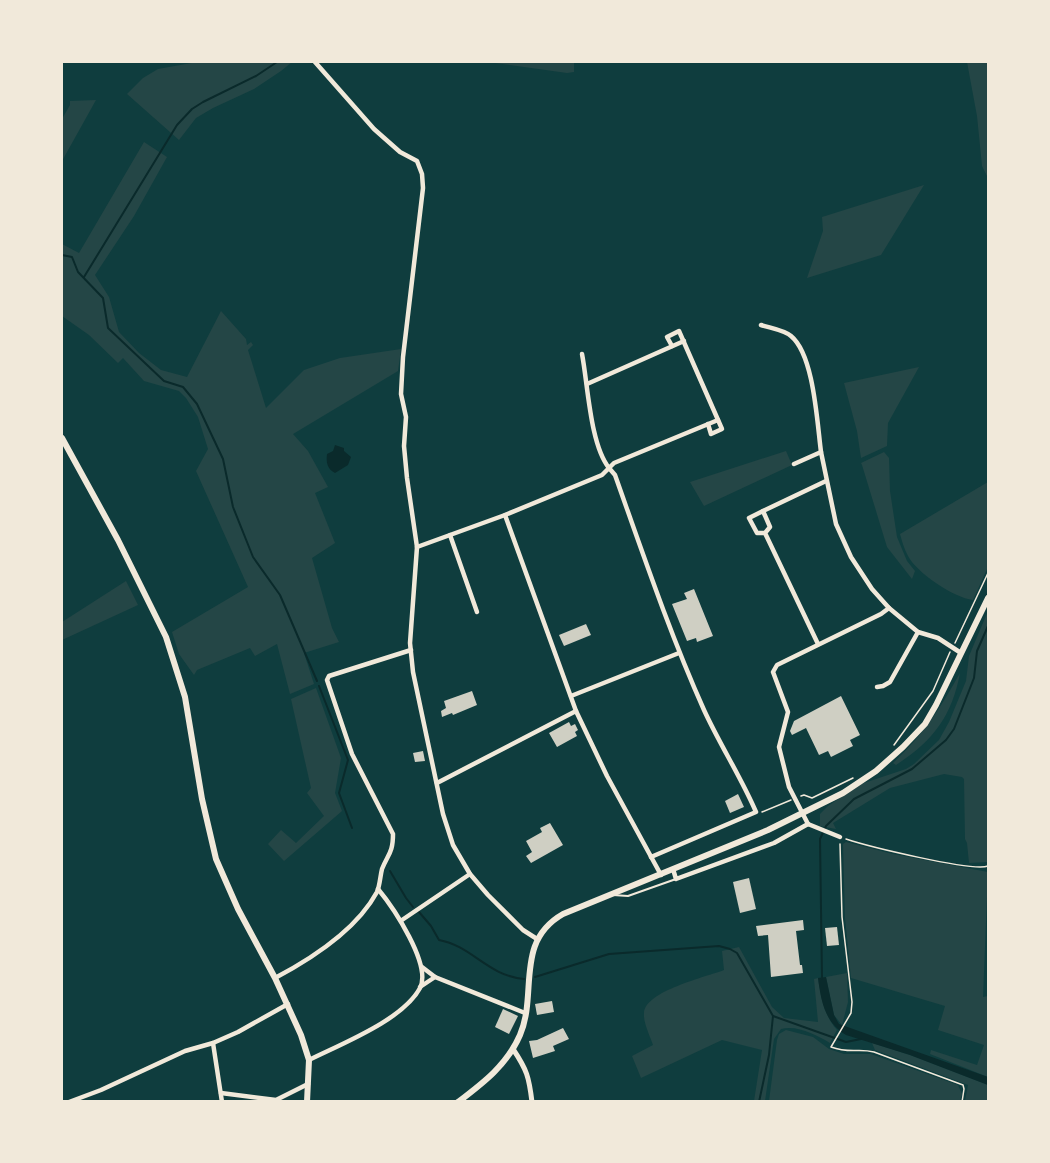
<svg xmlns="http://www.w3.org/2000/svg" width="1050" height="1163" viewBox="0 0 1050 1163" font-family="'Public Sans',sans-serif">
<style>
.green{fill:#244646}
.water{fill:#0a2a2b}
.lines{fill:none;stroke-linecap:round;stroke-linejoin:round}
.stream{stroke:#0a2a2b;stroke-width:2}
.building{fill:#cfcfc3}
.path{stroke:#f1e9da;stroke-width:1.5}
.service{stroke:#f1e9da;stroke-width:2}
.minor{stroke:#f1e9da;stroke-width:4.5}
.tertiary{stroke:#f1e9da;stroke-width:5}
.secondary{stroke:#f1e9da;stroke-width:6}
</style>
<rect width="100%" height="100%" fill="#0f3d3e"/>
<g class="green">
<polygon points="197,62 292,62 281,71 254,89 213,108 196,118 179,140 127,94 143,78 158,69"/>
<polygon points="488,62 574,62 574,72 567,73"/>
<polygon points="967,62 988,62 988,178 982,166 977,116"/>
<polygon points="96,100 62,161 62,119 70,105 70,101"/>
<polygon points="144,142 167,157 134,216 95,275 109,297 119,332 139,353 161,370 187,377 221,311 246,339 247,345 251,342 253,345 248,350 266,408 304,370 340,358 401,349 398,371 293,434 308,451 328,487 315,493 335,543 312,558 332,628 339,642 304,653 314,684 290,694 277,644 255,656 250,648 197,670 194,675 179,654 172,632 248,587 196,471 208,449 198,417 186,398 179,391 144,381 123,358 118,363 89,335 62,316 62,244 79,253"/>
<polygon points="924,185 881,255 807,278 823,231 822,217"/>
<polygon points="919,367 888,423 887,446 861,458 857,431 844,383"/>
<polygon points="786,451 792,465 704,506 690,482"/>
<polygon points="884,452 889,458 890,491 897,537 907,561 915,571 912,579 887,547 862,465 861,463"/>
<path d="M988 482V567L973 600C954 598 916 572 908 556 904 549 902 541 900 534Z"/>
<polygon points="126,581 138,605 62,640 62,622"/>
<polygon points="988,611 988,862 969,863 967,843 965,839 964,779 962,777 944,774 890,788 833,823 836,829 820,826 820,814 828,806 861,784 906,769 914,764 939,740 949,722 966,681 969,656"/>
<path d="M960 673C952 716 933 741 896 765L893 763C925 733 939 710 960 673Z"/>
<polygon points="316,688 341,758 335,793 342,811 284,861 268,844 281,830 296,843 324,816 307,793 311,788 291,699"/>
<polygon points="846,842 893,854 988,872 983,997 988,996 988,1077 930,1054 931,1050 977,1065 984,1045 938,1030 945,1006 851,978 845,918 843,844"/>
<path d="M739 947 772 1007 784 1018 818 1022 814 979 818 978C821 997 824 1015 837 1030L830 1043C816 1035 798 1025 781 1029L774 1039 765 1101H754L762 1050 722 1040 641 1078 632 1056 653 1045C650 1036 643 1022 644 1013 645 991 706 977 724 970L722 951Z"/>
<polygon points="847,973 848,1002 842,1025 834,1015 826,977"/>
<polygon points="786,1030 813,1037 829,1049 844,1054 871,1054 958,1085 962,1094 960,1101 769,1101 777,1040 779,1034"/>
<polygon points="872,1043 910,1055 988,1085 988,1101 965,1101 968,1085 875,1050"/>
</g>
<g class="water">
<path d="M335 445 344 448V451L351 457 348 465 335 473C327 469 326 462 327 454L333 451Z"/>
<path d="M826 977 834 1015 839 1024 988 1077V1085L910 1055 846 1035C825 1023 821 1001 818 978Z"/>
</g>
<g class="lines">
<g class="stream">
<polyline points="62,255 72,257 78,272 103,298 108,328 164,381 183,387 197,404 223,459 233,507 253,557 280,595 317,681"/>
<polyline points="84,277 177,125 192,109 203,102 256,76 277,62"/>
<polyline points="319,686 348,760 339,793 352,828"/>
<polyline points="390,871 406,898 413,907"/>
<path d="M419 912 431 926 439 940C472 946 488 976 524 979"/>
<polyline points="535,977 609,954 719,946 730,949 737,953 773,1016 769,1055 759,1102"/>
<polyline points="822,979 820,839 826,826 854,799 912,769 946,740 954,729 974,678 977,651 988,626"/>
<polyline points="773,1016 846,1042 861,1039"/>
</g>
</g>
<g class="building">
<polygon points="694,589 713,636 697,642 696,638 687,641 672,604 687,599 684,593"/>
<polygon points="586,624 591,635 564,646 559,635"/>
<polygon points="472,691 477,705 453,715 452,713 442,717 441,711 446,708 444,701"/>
<polygon points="841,696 860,735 850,740 853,746 831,757 828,751 819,755 806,728 792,735 790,731 794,721"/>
<polygon points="569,722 571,726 575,724 578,730 575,732 577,736 557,747 549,733"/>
<polygon points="423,751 425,761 415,762 413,753"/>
<polygon points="738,794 744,807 730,813 725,801"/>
<polygon points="550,823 563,845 531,863 526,856 532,852 526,841 542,832 540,828"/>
<polygon points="749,878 756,909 740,913 733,882"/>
<polygon points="803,920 804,930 796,931 800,965 802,965 803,973 771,977 768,935 758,936 756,926"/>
<polygon points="837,927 839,945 827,946 825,928"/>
<polygon points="552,1001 554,1012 537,1015 535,1004"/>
<polygon points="503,1009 518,1016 509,1034 495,1027"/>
<polygon points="563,1028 569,1039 553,1046 555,1051 533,1058 529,1041 537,1040"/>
</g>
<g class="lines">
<g class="path">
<polyline points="955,643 988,573"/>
<polyline points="894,745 933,691 950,652"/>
<polyline points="801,796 804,795 812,798 853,778"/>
<polyline points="762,812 791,800"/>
<path d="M846 839C867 846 972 872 988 866"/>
<path d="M840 844 842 917 852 1002 851 1013 831 1047C850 1054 858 1048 874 1052L963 1085 964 1089 962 1102"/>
</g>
<polyline class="service" points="613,895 628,896 676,879"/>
<g class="minor">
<polyline points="315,62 374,129 400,152 417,161 422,174 423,188 403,357 401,394 406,417 404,446 407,478 417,547 410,643 413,672 443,814 453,845 470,874 488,895 523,930 537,939"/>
<path d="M761 325C770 328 784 330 791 336 814 355 817 422 821 452"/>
<polyline points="672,346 667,337 679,331 722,429 711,434 708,424"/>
<path d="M582 354C588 385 590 444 609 468L614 463 718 420"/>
<polyline points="587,384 684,341"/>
<polyline points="794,464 821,452 836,524 851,557 872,589 889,608 918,632 938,638 961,653"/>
<polyline points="763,511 826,481"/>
<polyline points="505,515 576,711 607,776 661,875"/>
<polyline points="765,533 770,527 763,511 749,518 757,533 765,533 818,644"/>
<polyline points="450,535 477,612"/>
<path d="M417 547 505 515 602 475 609 468 615 475C643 554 670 634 704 710 720 745 741 777 756 812L651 857"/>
<polyline points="877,687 883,686 890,682 918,632"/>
<polyline points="571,696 679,653"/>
<polyline points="437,783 576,711"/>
<polyline points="808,824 789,787 779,747 788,712 773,672 777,665 881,614 889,608"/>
<polyline points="808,824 840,837"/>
<polyline points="673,869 676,879 774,843 808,824"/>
<polyline points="402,920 470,874"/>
<polyline points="422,967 435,977 525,1013"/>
<path d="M275 978C311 959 357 929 377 892 380 885 380 877 382 869 388 854 393 853 393 834L352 754 327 680 329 676 411 650"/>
<polyline points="420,987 435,977"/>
<polyline points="213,1043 222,1102"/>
<path d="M309 1060C341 1044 403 1020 420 988 432 965 393 907 378 889"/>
<polyline points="221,1093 276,1100 308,1084"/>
<polyline points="69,1102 101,1090 185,1051 213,1043 238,1032 288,1004"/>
</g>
<path class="tertiary" d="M513 1049C527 1070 529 1077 532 1102"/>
<g class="secondary">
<polyline points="62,438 118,540 166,637 185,697 202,799 216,859 238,909 275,978 301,1035 309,1060 307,1102"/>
<path d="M458 1102C483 1083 507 1065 520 1035 538 993 514 942 563 914L768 830 843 793 876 771 903 747 925 724 936 705 988 598"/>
</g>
</g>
<rect width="1050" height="1163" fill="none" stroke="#f1e9da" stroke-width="126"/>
</svg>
